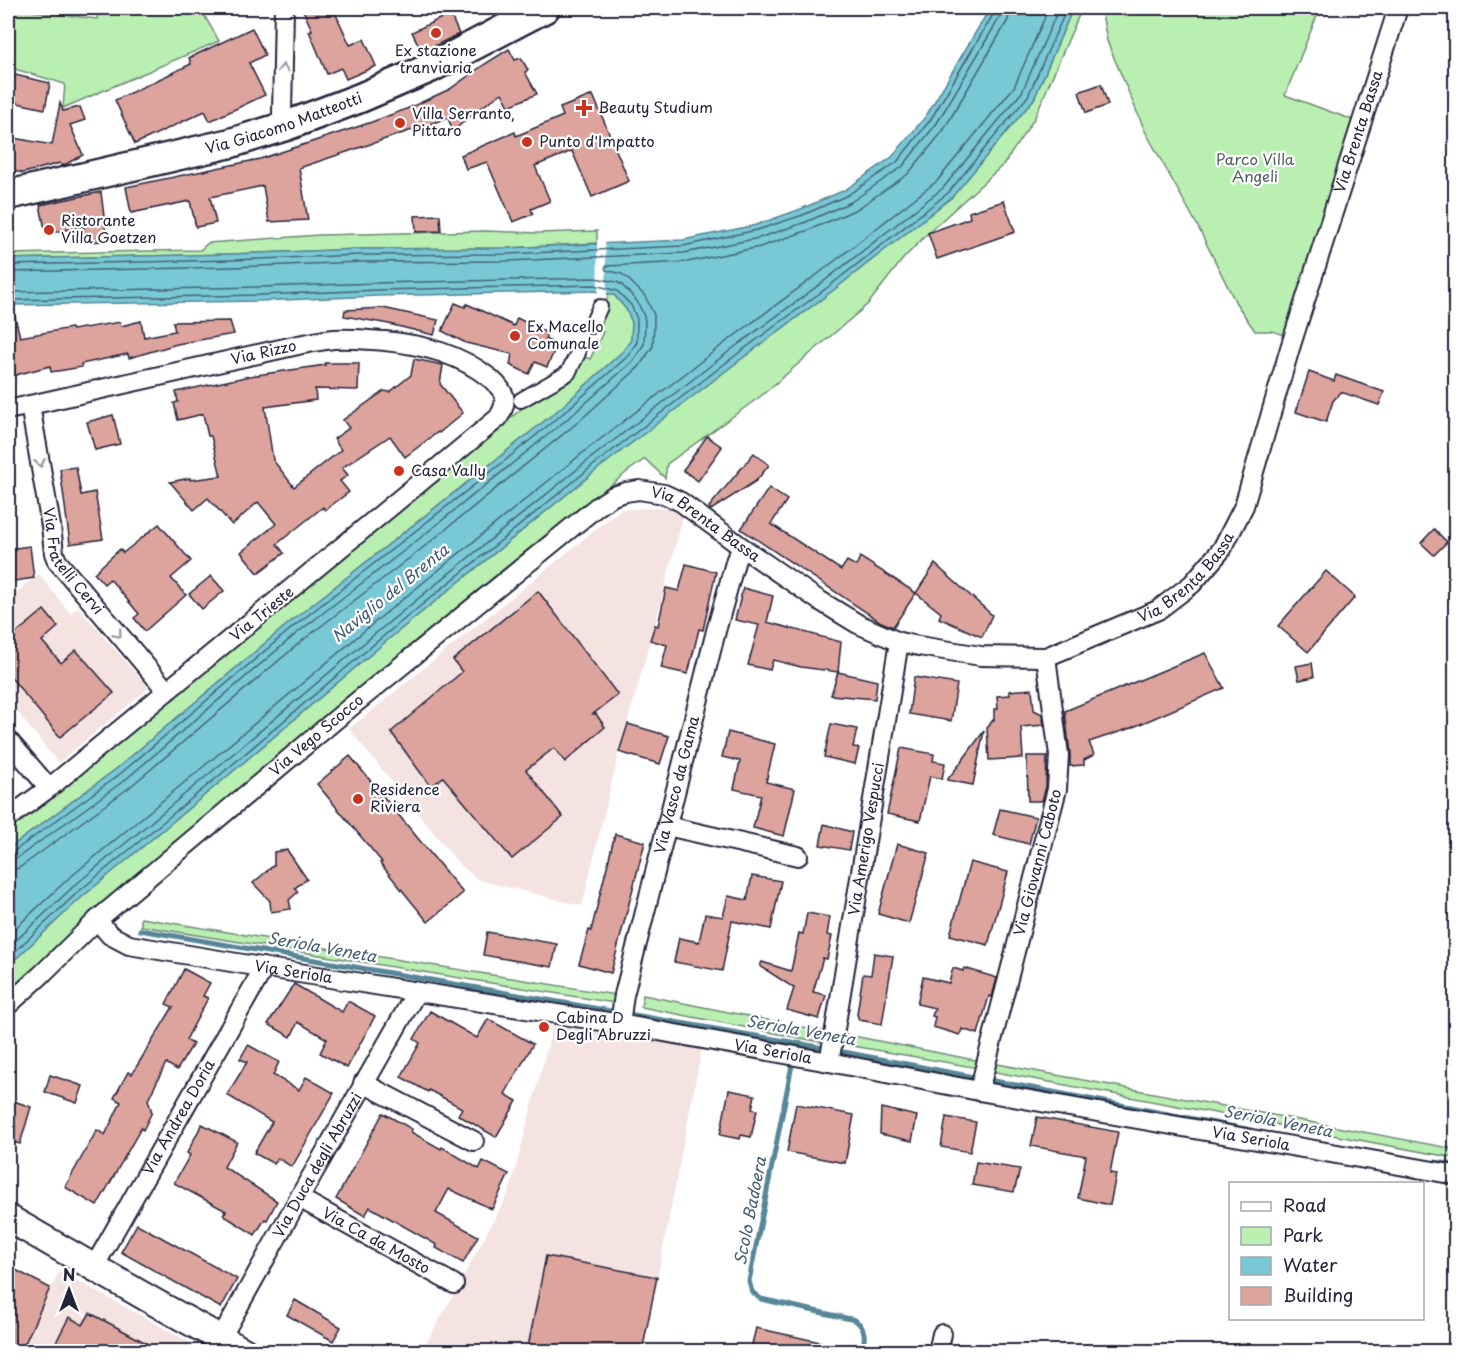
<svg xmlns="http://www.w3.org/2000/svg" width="1463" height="1359" viewBox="0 0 1463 1359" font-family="'Playpen Sans',sans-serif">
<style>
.built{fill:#f5e3e2}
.green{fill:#b9efb0;stroke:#6e8876;stroke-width:1.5}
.water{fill:#79c8d5;stroke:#568697;stroke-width:1.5}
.pier{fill:#fff}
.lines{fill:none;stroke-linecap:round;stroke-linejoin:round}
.shore{stroke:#456479;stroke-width:1.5}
.stream{stroke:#568697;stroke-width:5}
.building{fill:#dda39d;stroke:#22223b;stroke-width:1.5}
.pedestrian-casing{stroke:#22223b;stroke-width:18}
.minor-casing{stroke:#22223b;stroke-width:22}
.secondary-casing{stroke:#22223b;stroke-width:30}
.primary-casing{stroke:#22223b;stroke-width:33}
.pedestrian{stroke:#fff;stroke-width:14}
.minor{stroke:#fff;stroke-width:18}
.secondary{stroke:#fff;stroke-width:26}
.primary{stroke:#fff;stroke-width:28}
.oneway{stroke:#9c9ca7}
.poi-dot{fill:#c8321e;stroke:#fff;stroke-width:2}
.labels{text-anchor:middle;stroke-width:4.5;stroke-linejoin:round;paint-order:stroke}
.poi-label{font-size:15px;fill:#22223b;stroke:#fff;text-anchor:start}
.street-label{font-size:15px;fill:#22223b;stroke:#fff}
.park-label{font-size:15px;fill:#4f605e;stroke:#fff}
.water-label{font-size:16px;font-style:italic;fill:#405c71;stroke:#fff}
</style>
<rect width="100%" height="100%" fill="#fff"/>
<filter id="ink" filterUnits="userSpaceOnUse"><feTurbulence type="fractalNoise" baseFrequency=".0167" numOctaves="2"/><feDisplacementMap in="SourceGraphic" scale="12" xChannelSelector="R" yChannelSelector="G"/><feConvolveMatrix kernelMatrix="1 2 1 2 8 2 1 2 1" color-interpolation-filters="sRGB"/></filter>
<g filter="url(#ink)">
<g class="built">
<polygon points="669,508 683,516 655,625 619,752 582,906 479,880 460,865 349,729 621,509"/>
<polygon points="39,574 70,613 78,607 149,688 58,763 8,700 8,599"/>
<polygon points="554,1021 702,1048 643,1351 421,1352 454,1294 510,1190"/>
<polygon points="11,1267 52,1287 59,1271 206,1351 8,1351 8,1274"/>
</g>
<g class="green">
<polygon points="8,8 97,19 99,8 200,8 219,41 63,108 65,84 8,67"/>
<polygon points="1073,8 1082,8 1034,119 1004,164 928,233 903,259 868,304 761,396 667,464 665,478 645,459 627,472 131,878 8,992 8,966 82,897 224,779 390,638 599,468 744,357 831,292 952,197 1034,99"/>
<polygon points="1101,8 1320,8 1285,95 1353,120 1285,335 1272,331 1255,331 1236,303 1196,223 1145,131 1107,41"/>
<polygon points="486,231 539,233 597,231 597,243 508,248 360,249 232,254 8,259 8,254 200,250 208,243 319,235"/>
<polygon points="607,294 614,295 626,309 632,322 631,340 623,351 563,406 498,458 289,623 116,769 8,849 8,829 29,814 500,427 583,356 590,359 603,332 594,328 607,301"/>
<polygon points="141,918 616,995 614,1003 141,926"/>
<polygon points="643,995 828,1032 826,1043 641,1007"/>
<polygon points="843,1034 980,1061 978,1068 841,1044"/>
<polygon points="992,1063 1455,1149 1455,1158 990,1071"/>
</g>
<polygon class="water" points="990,8 1073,8 1034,99 952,197 831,292 744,357 599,468 390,638 224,779 82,897 8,966 8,849 116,769 289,623 498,458 563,406 623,351 631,340 632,322 626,309 614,295 595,291 378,296 260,301 8,305 8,259 232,254 360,249 508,248 683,240 756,225 801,209 845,190 892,157 926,116"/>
<polygon class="pier" points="605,239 607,294 607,297 598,295 597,240"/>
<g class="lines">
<g class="shore">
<polyline points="8,265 232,260 360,255 508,254 683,246 757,230 803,215 848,195 897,162 931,119 994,13 994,8"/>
<polyline points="8,272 232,267 361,262 508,261 684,253 759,238 806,222 851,202 902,167 937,123 1000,17 1002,8"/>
<polyline points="8,292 260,287 378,283 595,278 617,282 622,285 637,301 644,316 645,322 644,344 633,361 571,416 414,543 297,633 125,780 17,858 8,861"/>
<polyline points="8,300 260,295 378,290 595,285 617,291 631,305 637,319 637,342 628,356 567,410 502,463 293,627 120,774 13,852 8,853"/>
<polyline points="8,870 16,869 22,866 130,787 303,640 420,550 577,423 639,367 653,346 654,323 654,315 645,296 629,280 622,274 606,270 605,268 606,266 687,262 760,247 809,230 857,209 908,174 943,131 1008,20 1011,8"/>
<polyline points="8,935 68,879 209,762 376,621 585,451 730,339 818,274 937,181 1014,87 1049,8"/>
<polyline points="8,948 74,886 215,769 382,628 591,458 736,346 823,282 943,188 1022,92 1059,8"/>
<polyline points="8,958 78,892 220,775 386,634 595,464 740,352 828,287 948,193 1028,96 1067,8"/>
</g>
<g class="stream">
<polyline points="140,930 797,1043 1251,1130"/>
<path d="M792 1065 749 1281 752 1292 761 1299 855 1320C867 1329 865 1338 862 1352"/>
<polyline points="1435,1162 1456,1165"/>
</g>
</g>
<g class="building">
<polygon points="302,8 333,8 350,45 364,39 376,66 346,79 341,68 327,74 309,31 312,30"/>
<polygon points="450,14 459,34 422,52 412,32"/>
<polygon points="252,28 265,55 249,63 265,95 210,121 205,111 135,144 115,100 191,64 189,58"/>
<polygon points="509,49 515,60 521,58 528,70 525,72 537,94 509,106 502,93 479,109 453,131 448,118 299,168 308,220 269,222 263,186 210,197 216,223 196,227 190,201 131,213 126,187 260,159 369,123 409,108 450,89 485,64"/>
<polygon points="15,75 50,83 45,109 8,101 8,83 12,85"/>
<polygon points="1101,84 1108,105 1086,113 1079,92"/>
<polygon points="593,95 629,181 592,197 572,151 535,166 550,201 531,209 533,214 513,222 487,162 466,169 461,155 515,132 516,136 563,116 560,108"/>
<polygon points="60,103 63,111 80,107 85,120 70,125 83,155 66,164 61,166 60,163 23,173 8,170 8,137 52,145"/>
<polygon points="101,192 107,241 83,242 84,226 46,234 40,205"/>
<polygon points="1004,201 1015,232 937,259 928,233 970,218 969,212"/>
<polygon points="440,215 441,231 416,232 415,216"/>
<polygon points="455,303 465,307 467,304 514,326 517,318 547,333 545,339 557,345 547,367 535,362 529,374 510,365 512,354 466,343 442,331"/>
<polygon points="383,308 438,320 434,335 389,324 344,316 345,310"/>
<polygon points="8,309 13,309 20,337 71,328 72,330 120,322 121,326 141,321 144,337 175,331 173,322 230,321 234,334 177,344 129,358 128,354 81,364 82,367 64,370 51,372 50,366 8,377"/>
<polygon points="414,359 443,365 440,384 463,413 439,433 438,432 405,457 390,436 342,468 348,475 340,481 349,492 325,510 323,507 277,544 284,553 258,573 241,552 276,524 258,502 232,525 208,498 194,510 170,482 190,478 190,480 221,476 211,436 208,436 203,414 178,420 174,403 178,402 176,392 250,376 325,365 325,363 359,363 358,390 315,389 316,400 265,407 273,460 294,487 341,450 334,439 349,428 343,420 384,391 390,392 411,375"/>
<polygon points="1309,372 1334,381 1336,375 1384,392 1379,405 1341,392 1333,401 1326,422 1296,412"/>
<polygon points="113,415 120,444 95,450 87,422"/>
<polygon points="707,436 722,447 698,481 683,470"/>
<polygon points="754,453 769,465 756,481 711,510 709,507"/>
<polygon points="76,467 81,495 95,492 103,539 70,544 60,469"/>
<polygon points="769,488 787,500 771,524 841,570 847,561 856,566 860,557 916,593 893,627 881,622 741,529"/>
<polygon points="159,524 191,561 171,578 186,595 145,631 134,618 139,614 110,579 104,584 94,573 120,549 123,553"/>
<polygon points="1434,529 1447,542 1434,555 1421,543"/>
<polygon points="30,546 34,578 8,582 8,549"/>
<polygon points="686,564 716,572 703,630 699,629 688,674 661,668 667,645 650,640 655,625 658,626 666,588 679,591"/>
<polygon points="935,564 992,615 982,637 939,618 941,613 916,593"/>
<polygon points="1326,571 1355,597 1308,652 1278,626"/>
<polygon points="211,576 224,591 202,609 189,594"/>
<polygon points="743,588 773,596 767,622 841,642 838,672 801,667 773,660 770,670 748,665 759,625 735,620"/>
<polygon points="538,591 618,695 593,714 596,714 605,727 565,762 554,748 526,770 563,817 512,859 443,777 431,787 391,732 462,672 453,660"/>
<polygon points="44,610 58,627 42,641 61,663 76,650 114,693 60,737 8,674 8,640"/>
<polygon points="1205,653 1224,688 1131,728 1089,742 1094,755 1084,760 1084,765 1070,766 1070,754 1065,711"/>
<polygon points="1312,663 1314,677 1299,680 1296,666"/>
<polygon points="838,672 877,681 875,699 831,695"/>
<polygon points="914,677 957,684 951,721 909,714"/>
<polygon points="1032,689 1034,710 1042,714 1044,725 1021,727 1023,758 989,760 987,728 993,720 994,720 994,709 998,709 997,696 1010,695 1009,691"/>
<polygon points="628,724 669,736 660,764 619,752"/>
<polygon points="831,724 857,729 853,747 859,748 855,764 824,757"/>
<polygon points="984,731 973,785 947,780 959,765"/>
<polygon points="728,732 775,744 766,782 795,789 784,836 753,828 761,795 734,789 740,761 722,757"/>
<polygon points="901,748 934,754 933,761 945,763 942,779 930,776 920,821 887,814"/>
<polygon points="350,756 463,893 428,922 380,863 382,862 317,784"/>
<polygon points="1027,756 1047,756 1046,787 1042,801 1028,801"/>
<polygon points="1000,809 1036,817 1029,844 993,835"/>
<polygon points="824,824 852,832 849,850 820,845"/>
<polygon points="615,834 645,842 611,973 579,964 589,930 591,931"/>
<polygon points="897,844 929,853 909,923 878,914"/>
<polygon points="287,850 307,879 295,888 298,892 289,900 291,909 271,912 270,901 253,883 274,865 274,852"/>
<polygon points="970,862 1008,872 988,945 950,935"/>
<polygon points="752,876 781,881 771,929 732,921 722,971 674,962 679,938 699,942 705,914 723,917 728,896 747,900"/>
<polygon points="807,913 830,917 827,935 832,936 827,959 823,958 813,992 826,995 819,1019 787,1010 794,988 760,966 762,962 791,971 799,933 803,934"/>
<polygon points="487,932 557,944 552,967 483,955"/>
<polygon points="874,953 893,956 882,1024 859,1020 857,1014 863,974 871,975"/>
<polygon points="953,968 963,971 964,968 997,978 992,997 989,996 978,1034 962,1029 960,1035 933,1027 935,1017 932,1016 935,1008 917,1004 923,977 949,983"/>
<polygon points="184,969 210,983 203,996 208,998 186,1040 193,1044 177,1070 166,1063 148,1100 152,1112 143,1130 141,1128 97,1206 65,1187 97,1130 105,1135 121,1102 114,1098 128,1072 132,1074 173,1007 166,1004"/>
<polygon points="294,984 342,1012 348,1001 375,1016 347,1068 320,1053 327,1039 298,1022 291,1037 268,1024"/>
<polygon points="430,1011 477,1038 488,1019 533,1044 505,1094 517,1101 496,1137 458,1115 462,1108 429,1090 428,1092 401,1077 420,1043 414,1039"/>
<polygon points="248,1045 279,1062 273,1075 299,1090 306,1077 334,1093 292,1167 278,1158 274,1164 254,1153 272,1122 227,1095 247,1062 240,1059"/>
<polygon points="50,1075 83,1086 77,1103 45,1092"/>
<polygon points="729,1090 755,1095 752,1109 757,1110 751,1137 741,1135 740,1139 720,1135"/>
<polygon points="8,1099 31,1107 20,1144 8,1140"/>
<polygon points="796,1104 854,1115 845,1163 787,1152"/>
<polygon points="881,1108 917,1116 912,1141 880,1134"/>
<polygon points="383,1113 412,1129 411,1132 441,1149 442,1147 479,1169 483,1161 509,1174 492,1209 449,1189 436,1213 478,1236 463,1263 436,1248 437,1245 370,1207 365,1216 336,1199"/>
<polygon points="946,1117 976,1122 970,1152 941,1147"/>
<polygon points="1037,1117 1118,1132 1110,1173 1116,1174 1110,1205 1078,1198 1086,1156 1031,1146"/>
<polygon points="202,1124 237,1142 224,1167 277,1201 267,1220 265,1219 255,1235 223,1215 226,1211 174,1183 190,1155 187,1153"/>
<polygon points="976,1162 1020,1169 1014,1192 972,1185"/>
<polygon points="137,1224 237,1279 221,1308 121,1252"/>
<polygon points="546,1256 657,1277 642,1352 527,1352"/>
<polygon points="12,1268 50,1288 21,1352 8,1352 8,1277"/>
<polygon points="295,1300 341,1327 333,1341 287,1315"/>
<polygon points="90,1313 163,1352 51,1352 69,1317 83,1325"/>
<polygon points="756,1328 834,1345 833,1352 750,1352"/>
</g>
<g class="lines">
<defs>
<g id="pedestrian">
<polyline points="591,326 600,307"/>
<polyline points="521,400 568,373 578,353"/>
</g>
<g id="minor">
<polyline points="284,8 282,114 286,126"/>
<path id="s1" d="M30 405 51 526 54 553 57 561 167 691"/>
<path id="s2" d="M8 410 298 345C310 343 322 340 334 339 351 338 368 340 385 341 424 345 460 354 491 379 506 392 509 401 498 418L167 691 49 788 8 818"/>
<polyline points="8,740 49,788"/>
<polyline points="667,826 798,856"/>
<path id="s3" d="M97 920 110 935 129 945 261 967 620 1024 829 1062 979 1091 1456 1175"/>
<path id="s4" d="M8 1005 41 975 97 920 353 705 598 506 613 496 626 492 639 490 664 494 681 502 743 548 817 599 858 624 899 642 919 646 981 656 1046 657 1158 610 1192 584 1222 549 1244 506 1290 348 1398 8"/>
<path id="s5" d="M620 1024 624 995 716 631 736 559 743 548"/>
<path id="s6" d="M829 1062 834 1035 899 642"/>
<polyline points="363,1083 474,1141"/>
<path id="s7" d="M979 1091 1057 789 1059 755 1046 657"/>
<path id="s8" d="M299 1198 454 1284"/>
<path id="s9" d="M94 1267 261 973V967"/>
<path id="s10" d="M221 1338 299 1198 413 998 414 991"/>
<polyline points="938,1352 942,1334"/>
</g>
<polyline id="secondary" points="8,1218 156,1303 245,1352"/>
<g id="primary">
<path id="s11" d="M8 195 231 143 286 126 360 98 430 68 545 8"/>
</g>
</defs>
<use href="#pedestrian" class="pedestrian-casing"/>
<use href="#minor" class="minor-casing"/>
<use href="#secondary" class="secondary-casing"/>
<use href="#primary" class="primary-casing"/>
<use href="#pedestrian" class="pedestrian"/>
<use href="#minor" class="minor"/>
<use href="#secondary" class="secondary"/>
<use href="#primary" class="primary"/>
</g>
<defs><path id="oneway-chevron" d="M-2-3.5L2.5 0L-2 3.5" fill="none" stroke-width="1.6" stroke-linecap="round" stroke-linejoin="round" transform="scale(1.5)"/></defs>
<g class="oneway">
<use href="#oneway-chevron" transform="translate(283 68) rotate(-89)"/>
<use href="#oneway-chevron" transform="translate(40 463) rotate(80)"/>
<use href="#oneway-chevron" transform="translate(118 634) rotate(50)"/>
</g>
</g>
<g class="poi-dot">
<circle cx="436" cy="33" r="6"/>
<path d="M581 99h6v6h6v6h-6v6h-6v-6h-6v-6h6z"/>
<circle cx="400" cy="123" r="6"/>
<circle cx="527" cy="142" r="6"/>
<circle cx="49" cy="230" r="6"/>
<circle cx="515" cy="336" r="6"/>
<circle cx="399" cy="471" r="6"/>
<circle cx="358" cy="799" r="6"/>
<circle cx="544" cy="1027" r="6"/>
</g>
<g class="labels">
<g class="poi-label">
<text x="436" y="56" text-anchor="middle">Ex stazione<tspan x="436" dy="17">tranviaria</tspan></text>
<text x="598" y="113">Beauty Studium</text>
<text x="412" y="119">Villa Serranto,<tspan x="412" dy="17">Pittaro</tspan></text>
<text x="539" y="147">Punto d'Impatto</text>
<text x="61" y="226">Ristorante<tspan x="61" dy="17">Villa Goetzen</tspan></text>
<text x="527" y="332">Ex Macello<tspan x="527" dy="17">Comunale</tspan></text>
<text x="411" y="476">Casa Vally</text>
<text x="370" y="795">Residence<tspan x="370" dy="17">Riviera</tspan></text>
<text x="556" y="1023">Cabina D<tspan x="556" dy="17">Degli Abruzzi</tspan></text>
</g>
<g class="street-label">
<text dy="5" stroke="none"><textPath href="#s11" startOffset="285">Via Giacomo Matteotti</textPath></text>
<text dy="5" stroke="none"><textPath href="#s4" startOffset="1920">Via Brenta Bassa</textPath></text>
<text dy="5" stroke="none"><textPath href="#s2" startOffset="262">Via Rizzo</textPath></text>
<text dy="5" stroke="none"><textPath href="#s4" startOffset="894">Via Brenta Bassa</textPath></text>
<text dy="5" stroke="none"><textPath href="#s1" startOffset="165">Via Fratelli Cervi</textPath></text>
<text dy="5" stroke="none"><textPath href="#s4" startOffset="1434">Via Brenta Bassa</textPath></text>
<text transform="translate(262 614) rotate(-39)" y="5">Via Trieste</text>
<text dy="5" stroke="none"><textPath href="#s4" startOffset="410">Via Vego Scocco</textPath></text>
<text dy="5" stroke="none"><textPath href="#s5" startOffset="246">Via Vasco da Gama</textPath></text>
<text dy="5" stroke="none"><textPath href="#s6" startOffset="226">Via Amerigo Vespucci</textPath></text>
<text dy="5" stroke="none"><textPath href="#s7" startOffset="236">Via Giovanni Caboto</textPath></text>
<text dy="5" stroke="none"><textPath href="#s3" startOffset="208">Via Seriola</textPath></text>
<text dy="5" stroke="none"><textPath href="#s3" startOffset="694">Via Seriola</textPath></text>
<text dy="5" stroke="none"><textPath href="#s9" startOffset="172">Via Andrea Doria</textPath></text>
<text dy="5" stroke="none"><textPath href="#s3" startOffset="1180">Via Seriola</textPath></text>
<text dy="5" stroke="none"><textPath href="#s10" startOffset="198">Via Duca degli Abruzzi</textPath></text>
<text dy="5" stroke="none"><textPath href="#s8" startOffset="88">Via Ca da Mosto</textPath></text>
</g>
<g class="park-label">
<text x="1255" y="165">Parco Villa<tspan x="1255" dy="17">Angeli</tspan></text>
</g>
<g class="water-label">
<text transform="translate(390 593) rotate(-39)" y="6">Naviglio del Brenta</text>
<text transform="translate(322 947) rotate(10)" y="6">Seriola Veneta</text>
<text transform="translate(801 1030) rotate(10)" y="6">Seriola Veneta</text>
<text transform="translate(1278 1121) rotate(11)" y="6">Seriola Veneta</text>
<text transform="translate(750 1211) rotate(-79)" y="6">Scolo Badoera</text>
</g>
</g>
<rect width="1463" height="1359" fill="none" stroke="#fff" stroke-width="30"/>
<rect x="15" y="15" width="1433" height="1329" fill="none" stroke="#22223b" stroke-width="2" filter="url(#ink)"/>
<rect x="1229" y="1182" width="195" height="138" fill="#ffffff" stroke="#a7a7b1" stroke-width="1.5"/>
<rect x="1241" y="1202" width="30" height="9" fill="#ffffff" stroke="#a7a7b1" stroke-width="1.5"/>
<text x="1283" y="1212" font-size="18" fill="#22223b">Road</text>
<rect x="1241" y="1227" width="30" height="18" fill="#b9efb0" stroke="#a7a7b1" stroke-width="1.5"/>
<text x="1283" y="1242" font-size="18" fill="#22223b">Park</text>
<rect x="1241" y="1257" width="30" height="18" fill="#79c8d5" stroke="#a7a7b1" stroke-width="1.5"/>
<text x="1283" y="1272" font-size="18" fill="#22223b">Water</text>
<rect x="1241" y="1287" width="30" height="18" fill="#dda39d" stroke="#a7a7b1" stroke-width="1.5"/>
<text x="1283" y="1302" font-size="18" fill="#22223b">Building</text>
<g transform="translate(69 1290)" stroke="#ffffff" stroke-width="4.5" paint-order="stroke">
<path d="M0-4.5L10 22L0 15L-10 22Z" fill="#22223b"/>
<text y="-9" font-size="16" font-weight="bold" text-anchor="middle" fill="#22223b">N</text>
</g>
</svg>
